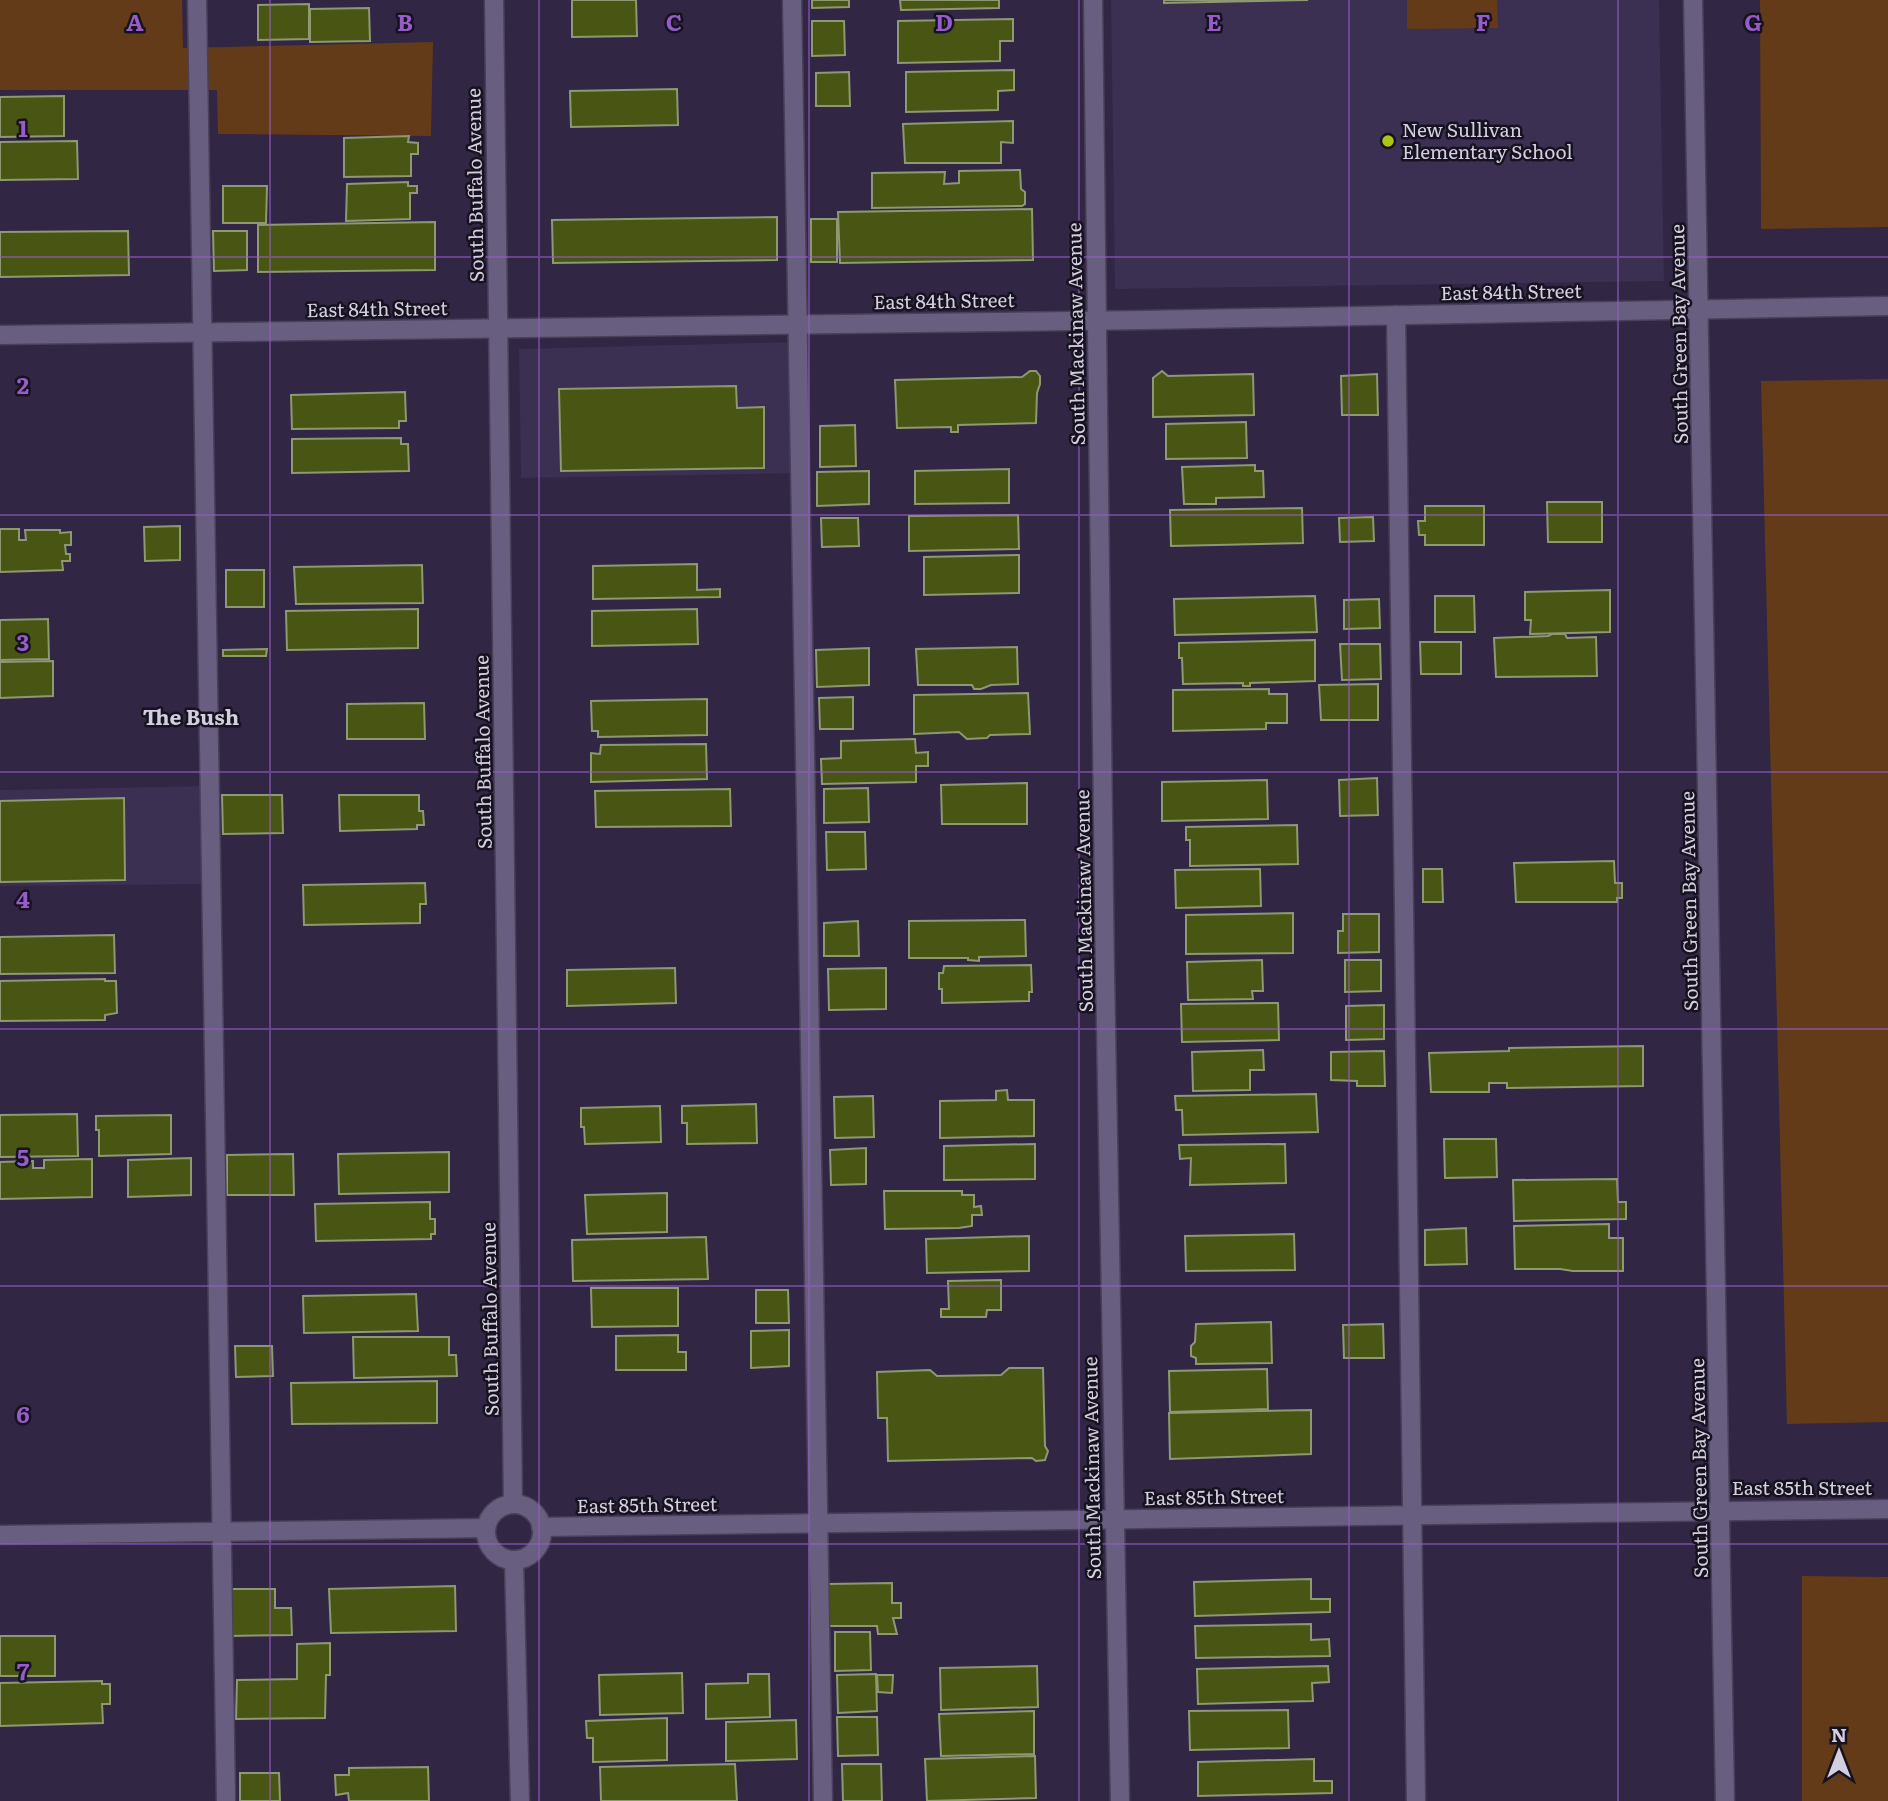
<svg xmlns="http://www.w3.org/2000/svg" width="1888" height="1801" viewBox="0 0 1888 1801" font-family="Literata,serif">
<style>
.built{fill:#3b2f52}
.green{fill:#633b18}
.building{fill:#495513;stroke:#8e9873;stroke-width:2}
.lines{fill:none;stroke-linecap:round;stroke-linejoin:round}
.service-casing{stroke:#4a4059;stroke-width:21}
.minor-casing{stroke:#4a4059;stroke-width:21}
.service{stroke:#685e7f;stroke-width:18}
.minor{stroke:#685e7f;stroke-width:18}
.grid{fill:none;stroke:#965dc9;stroke-width:2;stroke-opacity:0.55}
.poi-dot{fill:#abc616;stroke:#17121f;stroke-width:2.5}
.labels{text-anchor:middle;stroke-width:5;stroke-linejoin:round;paint-order:stroke}
.poi-label{font-size:19px;fill:#d4cee1;stroke:#17121f;text-anchor:start}
.street-label{font-size:19px;fill:#d4cee1;stroke:#17121f}
.neighbourhood-label{font-size:21px;font-weight:bold;fill:#d4cee1;stroke:#17121f}
.grid-label{font-size:23px;text-anchor:middle;font-weight:bold;fill:#965dc9;stroke:#17121f;stroke-width:5;stroke-linejoin:round;paint-order:stroke}
</style>
<rect width="100%" height="100%" fill="#312644"/>
<g class="built">
<polygon points="1111,0 1659,0 1664,281 1115,289"/>
<polygon points="798,342 800,473 521,478 519,349"/>
<polygon points="210,786 211,884 0,886 0,790"/>
</g>
<g class="green">
<polygon points="0,0 182,0 183,48 433,42 431,136 218,134 217,90 0,90"/>
<polygon points="1407,0 1497,0 1498,28 1407,29"/>
<polygon points="1760,0 1888,0 1888,227 1761,229"/>
<polygon points="1888,379 1888,1422 1787,1424 1761,381"/>
<polygon points="1802,1576 1888,1577 1888,1801 1802,1801"/>
</g>
<g class="building">
<polygon points="572,0 636,0 637,36 572,37"/>
<polygon points="812,0 849,0 849,7 812,8"/>
<polygon points="900,0 999,0 999,8 901,10"/>
<polygon points="1164,0 1308,0 1164,3"/>
<polygon points="309,4 309,39 258,40 258,5"/>
<polygon points="369,8 370,41 310,42 310,9"/>
<polygon points="1013,19 1013,41 1000,41 1000,61 898,63 898,21"/>
<polygon points="812,21 844,21 845,55 812,56"/>
<polygon points="1014,70 1014,90 998,91 998,110 906,112 906,72"/>
<polygon points="849,72 850,106 816,106 816,73"/>
<polygon points="677,89 678,125 571,127 570,91"/>
<polygon points="64,96 64,136 0,137 0,97"/>
<polygon points="1013,121 1013,143 1001,142 1001,163 905,163 903,124"/>
<polygon points="409,136 408,142 418,143 418,154 411,154 411,176 344,177 344,138"/>
<polygon points="77,141 78,179 0,180 0,142"/>
<polygon points="1020,170 1021,189 1025,192 1025,204 1022,206 872,208 872,173 945,172 944,184 959,183 959,171"/>
<polygon points="408,182 408,186 417,186 417,193 410,193 410,219 346,221 347,184"/>
<polygon points="223,186 267,186 266,223 223,223"/>
<polygon points="1032,209 1033,260 840,263 838,212"/>
<polygon points="777,217 777,260 553,263 552,220"/>
<rect x="811" y="219" width="26" height="43"/>
<polygon points="435,222 435,270 258,272 258,225"/>
<polygon points="128,231 129,275 0,277 0,232"/>
<polygon points="213,231 247,231 247,270 214,271"/>
<polygon points="1030,371 1036,371 1040,376 1040,384 1037,393 1036,423 958,425 958,432 951,432 951,427 897,428 895,380 1022,377"/>
<polygon points="1162,371 1168,376 1253,374 1254,415 1153,417 1153,378"/>
<polygon points="1377,374 1378,415 1342,415 1341,376"/>
<polygon points="736,386 737,408 764,407 764,468 561,471 559,389"/>
<polygon points="405,392 406,421 399,421 399,428 292,429 291,395"/>
<polygon points="1246,422 1247,458 1166,459 1166,424"/>
<polygon points="855,425 856,466 820,467 820,426"/>
<polygon points="401,438 401,444 408,444 409,471 292,473 292,439"/>
<polygon points="1255,465 1255,471 1263,471 1264,497 1216,498 1216,504 1184,504 1182,467"/>
<polygon points="1009,469 1009,503 915,504 915,471"/>
<polygon points="869,471 869,504 817,506 817,472"/>
<polygon points="1547,502 1602,502 1602,542 1548,542"/>
<polygon points="1425,506 1484,506 1484,545 1425,545 1425,535 1419,535 1418,521 1425,521"/>
<polygon points="1302,508 1303,543 1171,546 1170,510"/>
<polygon points="1018,515 1019,549 909,551 909,516"/>
<polygon points="1373,517 1374,541 1340,542 1339,518"/>
<polygon points="821,518 858,518 859,546 822,547"/>
<polygon points="180,526 180,560 145,561 144,527"/>
<polygon points="0,529 19,529 19,540 26,540 25,530 60,530 60,533 71,532 71,545 65,545 66,554 70,554 70,561 62,561 63,570 0,572"/>
<polygon points="1019,555 1019,593 924,595 924,557"/>
<polygon points="697,564 697,590 720,589 720,597 593,599 593,566"/>
<polygon points="422,565 423,603 296,604 294,567"/>
<rect x="226" y="570" width="38" height="37"/>
<polygon points="1610,590 1610,632 1530,634 1531,620 1525,620 1525,592"/>
<polygon points="1315,596 1317,632 1175,635 1174,599"/>
<polygon points="1435,596 1474,596 1475,632 1435,632"/>
<polygon points="1379,599 1380,628 1344,629 1344,600"/>
<polygon points="418,609 418,648 287,650 286,611"/>
<polygon points="697,609 698,644 592,646 592,611"/>
<polygon points="48,619 49,659 0,660 0,620"/>
<polygon points="1552,634 1565,634 1567,638 1596,637 1597,676 1496,677 1494,638 1548,636"/>
<polygon points="1315,640 1315,681 1250,683 1250,686 1243,686 1243,683 1183,684 1182,658 1179,658 1179,643"/>
<polygon points="1420,642 1461,642 1461,674 1421,674"/>
<polygon points="1340,644 1380,644 1381,679 1342,680"/>
<polygon points="1017,647 1018,684 991,685 981,689 974,689 972,685 918,685 916,649"/>
<polygon points="869,648 869,685 817,687 816,650"/>
<polygon points="267,649 266,656 223,656 223,650"/>
<polygon points="53,661 53,696 0,698 0,662"/>
<polygon points="1378,684 1378,720 1321,720 1319,685"/>
<polygon points="1269,689 1269,694 1287,694 1287,723 1266,723 1266,729 1173,731 1173,690"/>
<polygon points="1028,693 1030,734 990,735 987,738 967,739 959,732 914,734 914,695"/>
<polygon points="853,697 853,729 820,729 819,698"/>
<polygon points="707,699 707,735 598,737 598,731 592,731 591,701"/>
<polygon points="424,703 425,739 347,739 347,704"/>
<polygon points="915,739 916,753 928,752 928,766 916,766 916,782 822,784 821,759 841,758 841,741"/>
<polygon points="706,744 707,779 591,782 591,753 600,754 601,745"/>
<polygon points="1377,778 1378,815 1340,816 1339,780"/>
<polygon points="1267,780 1268,819 1162,821 1162,782"/>
<polygon points="1027,783 1027,824 942,824 941,785"/>
<polygon points="868,788 869,822 824,823 824,789"/>
<polygon points="730,789 731,826 596,827 595,791"/>
<polygon points="222,795 282,795 283,833 223,834"/>
<polygon points="339,795 419,795 419,811 423,811 424,825 417,825 417,829 340,831"/>
<polygon points="124,798 125,880 0,882 0,801"/>
<polygon points="1297,825 1298,864 1190,866 1190,840 1186,840 1186,827"/>
<polygon points="826,832 865,832 866,869 827,870"/>
<polygon points="1614,861 1615,883 1622,883 1622,898 1617,898 1617,902 1516,902 1514,863"/>
<polygon points="1260,869 1261,906 1176,908 1175,870"/>
<polygon points="1423,869 1442,869 1443,902 1423,902"/>
<polygon points="425,883 426,904 420,904 420,923 304,925 303,885"/>
<polygon points="1293,913 1293,953 1186,954 1186,915"/>
<polygon points="1343,914 1379,914 1379,952 1338,953 1338,931 1343,931"/>
<polygon points="1025,920 1026,956 979,957 979,961 968,960 968,958 909,958 909,921"/>
<polygon points="858,921 859,956 824,956 824,923"/>
<polygon points="114,935 115,973 0,974 0,937"/>
<polygon points="1262,960 1263,991 1252,991 1253,999 1188,1000 1187,962"/>
<polygon points="1345,960 1381,960 1381,991 1345,992"/>
<polygon points="1031,965 1032,992 1029,992 1029,1001 942,1003 942,989 939,989 939,973 943,973 944,966"/>
<polygon points="675,968 676,1003 567,1006 567,970"/>
<polygon points="886,968 886,1009 829,1010 828,969"/>
<polygon points="105,979 105,981 116,981 117,1013 105,1015 105,1020 0,1021 0,981"/>
<polygon points="1278,1003 1279,1040 1182,1042 1181,1004"/>
<polygon points="1384,1005 1384,1039 1346,1040 1346,1006"/>
<polygon points="1643,1046 1643,1086 1507,1088 1507,1083 1489,1083 1489,1092 1431,1092 1429,1053 1509,1051 1509,1048"/>
<polygon points="1263,1050 1264,1070 1250,1070 1250,1090 1193,1091 1192,1052"/>
<polygon points="1384,1051 1385,1086 1357,1086 1357,1081 1331,1080 1331,1052"/>
<polygon points="1007,1090 1008,1100 1034,1100 1034,1136 940,1138 940,1101 996,1100 996,1091"/>
<polygon points="1316,1094 1318,1132 1183,1135 1182,1110 1176,1110 1175,1096"/>
<polygon points="873,1096 874,1137 835,1138 834,1097"/>
<polygon points="756,1104 757,1143 687,1144 687,1123 682,1123 682,1106"/>
<polygon points="660,1106 661,1142 585,1144 584,1127 581,1127 581,1108"/>
<polygon points="77,1114 78,1156 0,1157 0,1115"/>
<polygon points="171,1115 171,1154 99,1156 99,1130 96,1130 96,1116"/>
<polygon points="1444,1139 1496,1139 1497,1177 1445,1178"/>
<polygon points="1035,1144 1035,1179 944,1180 944,1146"/>
<polygon points="1285,1144 1286,1183 1190,1185 1191,1158 1180,1159 1179,1145"/>
<polygon points="866,1148 866,1184 831,1185 830,1150"/>
<polygon points="449,1152 449,1192 339,1194 338,1154"/>
<polygon points="293,1154 294,1195 227,1195 227,1155"/>
<polygon points="191,1158 191,1195 128,1197 128,1160"/>
<polygon points="92,1159 92,1197 0,1199 0,1162 33,1161 33,1168 44,1168 44,1160"/>
<polygon points="1617,1179 1618,1202 1626,1202 1626,1219 1514,1221 1513,1180"/>
<polygon points="884,1191 962,1191 962,1195 974,1195 974,1207 981,1206 982,1215 972,1215 972,1226 959,1228 885,1229"/>
<polygon points="667,1193 667,1232 587,1234 585,1195"/>
<polygon points="430,1202 430,1219 435,1219 435,1234 431,1234 431,1239 316,1241 315,1204"/>
<polygon points="1609,1224 1609,1238 1623,1238 1623,1271 1573,1271 1560,1269 1515,1269 1514,1226"/>
<polygon points="1466,1228 1467,1264 1425,1265 1425,1230"/>
<polygon points="1294,1234 1295,1270 1186,1271 1185,1236"/>
<polygon points="1029,1236 1029,1271 927,1273 926,1239"/>
<polygon points="706,1237 708,1279 573,1281 572,1240"/>
<polygon points="1001,1280 1001,1310 987,1310 986,1317 941,1317 941,1309 949,1309 948,1281"/>
<polygon points="591,1288 678,1288 678,1326 592,1327"/>
<polygon points="756,1290 788,1290 789,1323 756,1323"/>
<polygon points="416,1294 418,1331 304,1333 303,1296"/>
<polygon points="1271,1322 1272,1363 1196,1364 1196,1358 1191,1356 1191,1346 1195,1342 1196,1324"/>
<polygon points="1383,1324 1384,1358 1344,1358 1343,1325"/>
<polygon points="789,1330 789,1366 751,1368 751,1331"/>
<polygon points="678,1335 678,1352 686,1352 686,1370 616,1370 616,1336"/>
<polygon points="353,1337 449,1337 449,1355 456,1355 457,1376 354,1378"/>
<polygon points="235,1346 272,1346 273,1376 236,1377"/>
<polygon points="1009,1368 1043,1368 1045,1446 1048,1451 1045,1460 1036,1461 1032,1458 888,1461 887,1418 878,1418 877,1372 930,1370 937,1376 1001,1375"/>
<polygon points="1267,1369 1268,1409 1170,1412 1169,1371"/>
<polygon points="437,1381 437,1423 292,1424 291,1383"/>
<polygon points="1311,1410 1311,1454 1170,1459 1169,1413"/>
<polygon points="1311,1579 1311,1599 1330,1599 1330,1612 1195,1616 1194,1582"/>
<polygon points="892,1583 892,1603 901,1603 901,1618 893,1618 897,1634 878,1634 877,1626 829,1626 828,1584"/>
<polygon points="455,1586 456,1631 331,1633 329,1589"/>
<polygon points="228,1589 275,1589 275,1608 291,1608 292,1635 230,1636"/>
<polygon points="1311,1624 1311,1640 1329,1639 1330,1656 1196,1658 1195,1626"/>
<polygon points="835,1632 870,1632 871,1670 835,1671"/>
<rect x="0" y="1636" width="55" height="40"/>
<polygon points="330,1643 330,1675 326,1675 325,1718 236,1719 237,1680 297,1679 297,1644"/>
<polygon points="1037,1666 1038,1707 941,1710 940,1668"/>
<polygon points="1328,1666 1329,1682 1312,1683 1313,1701 1198,1704 1197,1669"/>
<polygon points="682,1673 683,1713 600,1715 599,1675"/>
<polygon points="748,1674 769,1674 770,1717 706,1719 706,1684 748,1683"/>
<polygon points="876,1674 877,1711 838,1713 837,1675"/>
<polygon points="877,1675 893,1675 892,1693 878,1692"/>
<polygon points="102,1681 102,1684 110,1684 110,1704 102,1704 103,1723 0,1726 0,1683"/>
<polygon points="1288,1710 1289,1748 1190,1750 1189,1711"/>
<polygon points="1034,1711 1034,1754 941,1756 939,1714"/>
<polygon points="837,1717 877,1717 878,1755 838,1756"/>
<polygon points="667,1718 667,1760 593,1762 593,1738 587,1738 586,1721"/>
<polygon points="796,1720 797,1759 726,1761 726,1722"/>
<polygon points="1035,1756 1036,1798 927,1801 925,1759"/>
<polygon points="1314,1759 1314,1781 1332,1781 1332,1793 1198,1796 1198,1762"/>
<polygon points="735,1764 737,1801 601,1801 600,1767"/>
<polygon points="842,1764 881,1764 882,1801 843,1801"/>
<polygon points="428,1767 429,1801 349,1801 348,1793 336,1795 335,1775 349,1775 349,1768"/>
<polygon points="240,1773 279,1773 280,1801 240,1801"/>
</g>
<g class="lines">
<defs>
<g id="service">
<polyline points="197,0 226,1801"/>
<polyline points="792,0 823,1801"/>
<polyline points="1396,315 1416,1801"/>
</g>
<g id="minor">
<polyline points="494,0 513,1504"/>
<path d="M1093 0C1099 600 1107 1201 1120 1801"/>
<polyline points="1693,0 1725,1801"/>
<polyline points="0,335 1145,320 1888,306"/>
<circle cx="514" cy="1532" r="28"/>
<polyline points="541,1527 1888,1509"/>
<polyline points="0,1535 485,1528"/>
<polyline points="514,1560 520,1801"/>
</g>
</defs>
<use href="#service" class="service-casing"/>
<use href="#minor" class="minor-casing"/>
<use href="#service" class="service"/>
<use href="#minor" class="minor"/>
</g>
<path class="grid" d="M270 0V1801M539 0V1801M809 0V1801M1079 0V1801M1349 0V1801M1618 0V1801M0 257H1888M0 515H1888M0 772H1888M0 1029H1888M0 1286H1888M0 1544H1888"/>
<circle class="poi-dot" cx="1388" cy="141" r="7"/>
<g class="labels">
<g class="poi-label">
<text x="1402" y="137">New Sullivan<tspan x="1402" dy="22">Elementary School</tspan></text>
</g>
<g class="street-label">
<text transform="translate(475 185) rotate(-91)" y="7">South Buffalo Avenue</text>
<text transform="translate(1511 292) rotate(-1)" y="7">East 84th Street</text>
<text transform="translate(944 301) rotate(-1)" y="7">East 84th Street</text>
<text transform="translate(377 309) rotate(-1)" y="7">East 84th Street</text>
<text transform="translate(1076 334) rotate(-91)" y="7">South Mackinaw Avenue</text>
<text transform="translate(1679 334) rotate(-91)" y="7">South Green Bay Avenue</text>
<text transform="translate(483 752) rotate(-91)" y="7">South Buffalo Avenue</text>
<text transform="translate(1084 901) rotate(-91)" y="7">South Mackinaw Avenue</text>
<text transform="translate(1689 901) rotate(-91)" y="7">South Green Bay Avenue</text>
<text transform="translate(490 1319) rotate(-91)" y="7">South Buffalo Avenue</text>
<text transform="translate(1092 1468) rotate(-91)" y="7">South Mackinaw Avenue</text>
<text transform="translate(1699 1468) rotate(-91)" y="7">South Green Bay Avenue</text>
<text x="1802" y="1495">East 85th Street</text>
<text transform="translate(1214 1497) rotate(-1)" y="7">East 85th Street</text>
<text transform="translate(647 1505) rotate(-1)" y="7">East 85th Street</text>
</g>
<g class="neighbourhood-label">
<text x="191" y="725">The Bush</text>
</g>
</g>
<g class="grid-label">
<text x="135" y="31">A</text>
<text x="405" y="31">B</text>
<text x="674" y="31">C</text>
<text x="944" y="31">D</text>
<text x="1214" y="31">E</text>
<text x="1483" y="31">F</text>
<text x="1753" y="31">G</text>
<text x="23" y="137">1</text>
<text x="23" y="394">2</text>
<text x="23" y="651">3</text>
<text x="23" y="908">4</text>
<text x="23" y="1166">5</text>
<text x="23" y="1423">6</text>
<text x="23" y="1680">7</text>
</g>
<g transform="translate(1839 1752)" stroke="#17121f" stroke-width="5" paint-order="stroke">
<path d="M0-5L12 26L0 18L-12 26Z" fill="#d4cee1"/>
<text y="-10" font-size="19" font-weight="bold" text-anchor="middle" fill="#d4cee1">N</text>
</g>
</svg>
